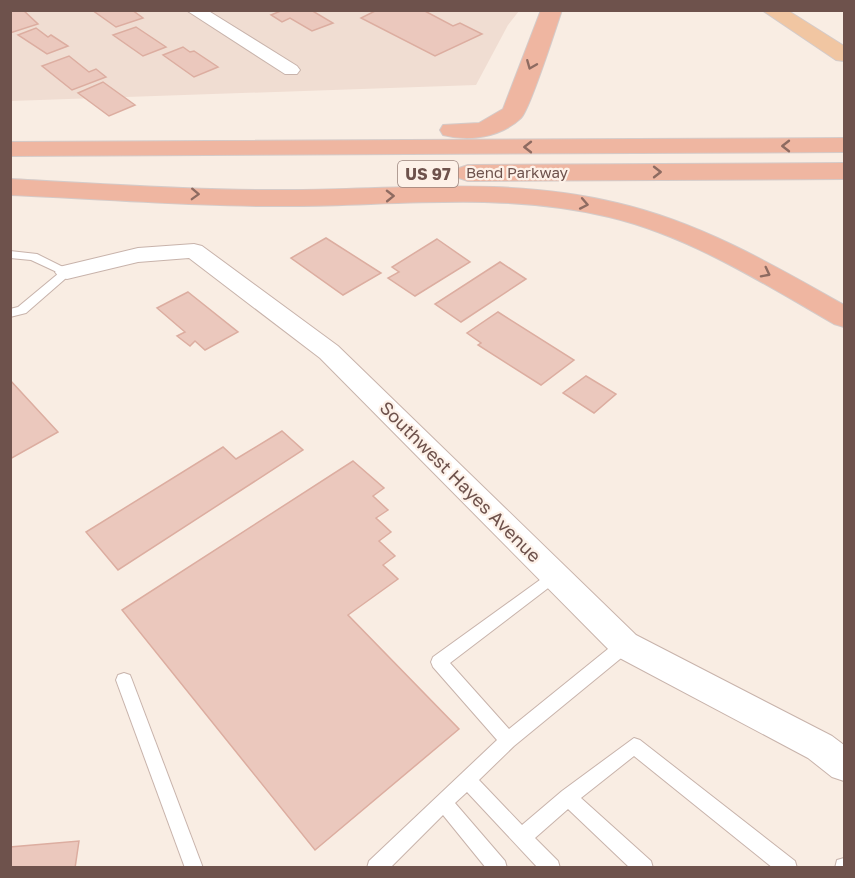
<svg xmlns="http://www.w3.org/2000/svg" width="855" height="878" viewBox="0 0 855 878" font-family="'Golos Text',sans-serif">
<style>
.residential{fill:#f0ddd2}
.building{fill:#ebc8bd;stroke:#dcada0;stroke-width:1.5}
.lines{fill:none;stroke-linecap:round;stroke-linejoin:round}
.service-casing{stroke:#c8b3ab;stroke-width:2}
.minor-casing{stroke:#c8b3ab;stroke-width:2}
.primary-casing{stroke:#d4cbc9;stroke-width:2}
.trunk-casing{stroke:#d4cbc9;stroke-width:2}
.service{fill:#fff;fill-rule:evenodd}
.minor{fill:#fff;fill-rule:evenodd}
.primary{fill:#f1c6a2;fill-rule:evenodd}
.trunk{fill:#efb6a1;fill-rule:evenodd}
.oneway{stroke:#8e6b61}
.labels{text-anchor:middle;stroke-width:4.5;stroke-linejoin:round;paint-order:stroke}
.far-street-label{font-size:15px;fill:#6e524c;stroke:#fdf1e8}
.shield{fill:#fdf1e8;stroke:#99827b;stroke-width:1.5}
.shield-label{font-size:16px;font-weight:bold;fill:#6e524c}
.street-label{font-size:18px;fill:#6e524c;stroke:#fdf1e8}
</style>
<rect width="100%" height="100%" fill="#f9ede3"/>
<polygon class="residential" points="10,11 519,11 508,25 476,85 11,101"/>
<g class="building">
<polygon points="10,10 23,10 38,24 10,33"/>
<polygon points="92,10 132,10 143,18 116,27"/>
<polygon points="283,10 311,10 333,23 312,31 290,18 282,22 271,15"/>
<polygon points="377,10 423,10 453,26 460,23 482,34 435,56 361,18"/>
<polygon points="136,27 166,47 143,56 113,35"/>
<polygon points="36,28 48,37 51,35 68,46 47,54 18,35"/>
<polygon points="183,47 190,52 194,51 218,67 194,77 163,55"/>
<polygon points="69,56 89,72 96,69 106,77 72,90 42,66"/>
<polygon points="103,82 135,105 109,116 78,93"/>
<polygon points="326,238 381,273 343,295 291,258"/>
<polygon points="437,239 470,262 415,296 388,278 399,272 392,267"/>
<polygon points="500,262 526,279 461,322 435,304"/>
<polygon points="188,292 238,332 205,350 195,341 190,346 177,336 185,332 157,308"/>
<polygon points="498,312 574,360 541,385 478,345 481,343 467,333"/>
<polygon points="586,376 616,394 594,413 563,393"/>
<polygon points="10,380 58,432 10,459"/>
<polygon points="282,431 303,450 118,570 86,532 223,447 236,459"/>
<polygon points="353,461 384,488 373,496 388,510 376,518 391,532 379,541 395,556 383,565 398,579 348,615 459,729 315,850 122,610"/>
<polygon points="79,841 75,868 10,868 10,847"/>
</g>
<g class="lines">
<defs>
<g id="service">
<polygon points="10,251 37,254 73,272 26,313 10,317 10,309 18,307 59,273 31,260 10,258"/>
<polygon points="555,569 560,571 563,575 560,579 450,663 509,729 619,640 625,638 631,640 633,645 631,650 514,746 479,780 522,825 562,791 634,738 640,740 795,861 797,868 773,868 634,756 581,798 651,861 653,868 630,868 568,809 535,838 558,861 560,868 538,868 467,792 455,803 505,861 507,868 486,868 443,815 390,868 367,868 369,861 497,740 433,667 431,662 433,657"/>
<polygon points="124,673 130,675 132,680 203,868 185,868 116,680 118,675"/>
<polygon points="844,858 844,868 835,868 837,860"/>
</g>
<g id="minor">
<polygon points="186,10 207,10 297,66 300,70 297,74 285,74"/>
<polygon points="194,244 202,246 338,346 636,635 832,736 844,745 844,781 832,777 808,758 614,655 320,358 189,258 138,262 67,279 59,277 55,272 59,267 138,248"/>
</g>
<polygon id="primary" points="762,10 787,10 844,46 844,61 836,60"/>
<g id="trunk">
<path d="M541 10H562C556 27 530 110 521 118 501 137 470 142 443 135L440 130 443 125 479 123 503 109Z"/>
<polygon points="844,138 844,152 10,156 10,142"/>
<polygon points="844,163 844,179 468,181 459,178 455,173 459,168 468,165"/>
<path d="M10 179C106 184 201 191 296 190 404 189 512 177 617 203 699 222 772 264 844 305V327L834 324C763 283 689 236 609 217 506 192 400 205 296 206 201 207 106 199 10 195Z"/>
</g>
</defs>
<use href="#service" class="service-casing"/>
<use href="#minor" class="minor-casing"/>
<use href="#primary" class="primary-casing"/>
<use href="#trunk" class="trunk-casing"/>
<use href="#service" class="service"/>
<use href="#minor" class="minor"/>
<use href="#primary" class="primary"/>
<use href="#trunk" class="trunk"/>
</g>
<defs><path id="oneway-chevron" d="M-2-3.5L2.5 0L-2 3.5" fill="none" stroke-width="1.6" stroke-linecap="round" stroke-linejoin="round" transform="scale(1.5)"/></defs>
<g class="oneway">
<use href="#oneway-chevron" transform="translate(531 65) rotate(112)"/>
<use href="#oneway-chevron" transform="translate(786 146) rotate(180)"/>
<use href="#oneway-chevron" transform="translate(528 147) rotate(180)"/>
<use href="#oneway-chevron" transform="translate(657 172)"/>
<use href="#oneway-chevron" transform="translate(195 194) rotate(2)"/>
<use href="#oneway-chevron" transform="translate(390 196) rotate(-1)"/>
<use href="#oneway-chevron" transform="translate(584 204) rotate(11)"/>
<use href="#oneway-chevron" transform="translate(766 273) rotate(27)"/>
</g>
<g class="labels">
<g class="far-street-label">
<text x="517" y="178">Bend Parkway</text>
</g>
<rect class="shield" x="398" y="161" width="60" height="26" rx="4.5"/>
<g class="shield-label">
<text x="428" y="180">US 97</text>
</g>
<g class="street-label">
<text transform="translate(460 482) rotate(45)" y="6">Southwest Hayes Avenue</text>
</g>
</g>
<rect width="855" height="878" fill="none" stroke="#6e524c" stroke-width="24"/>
</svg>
